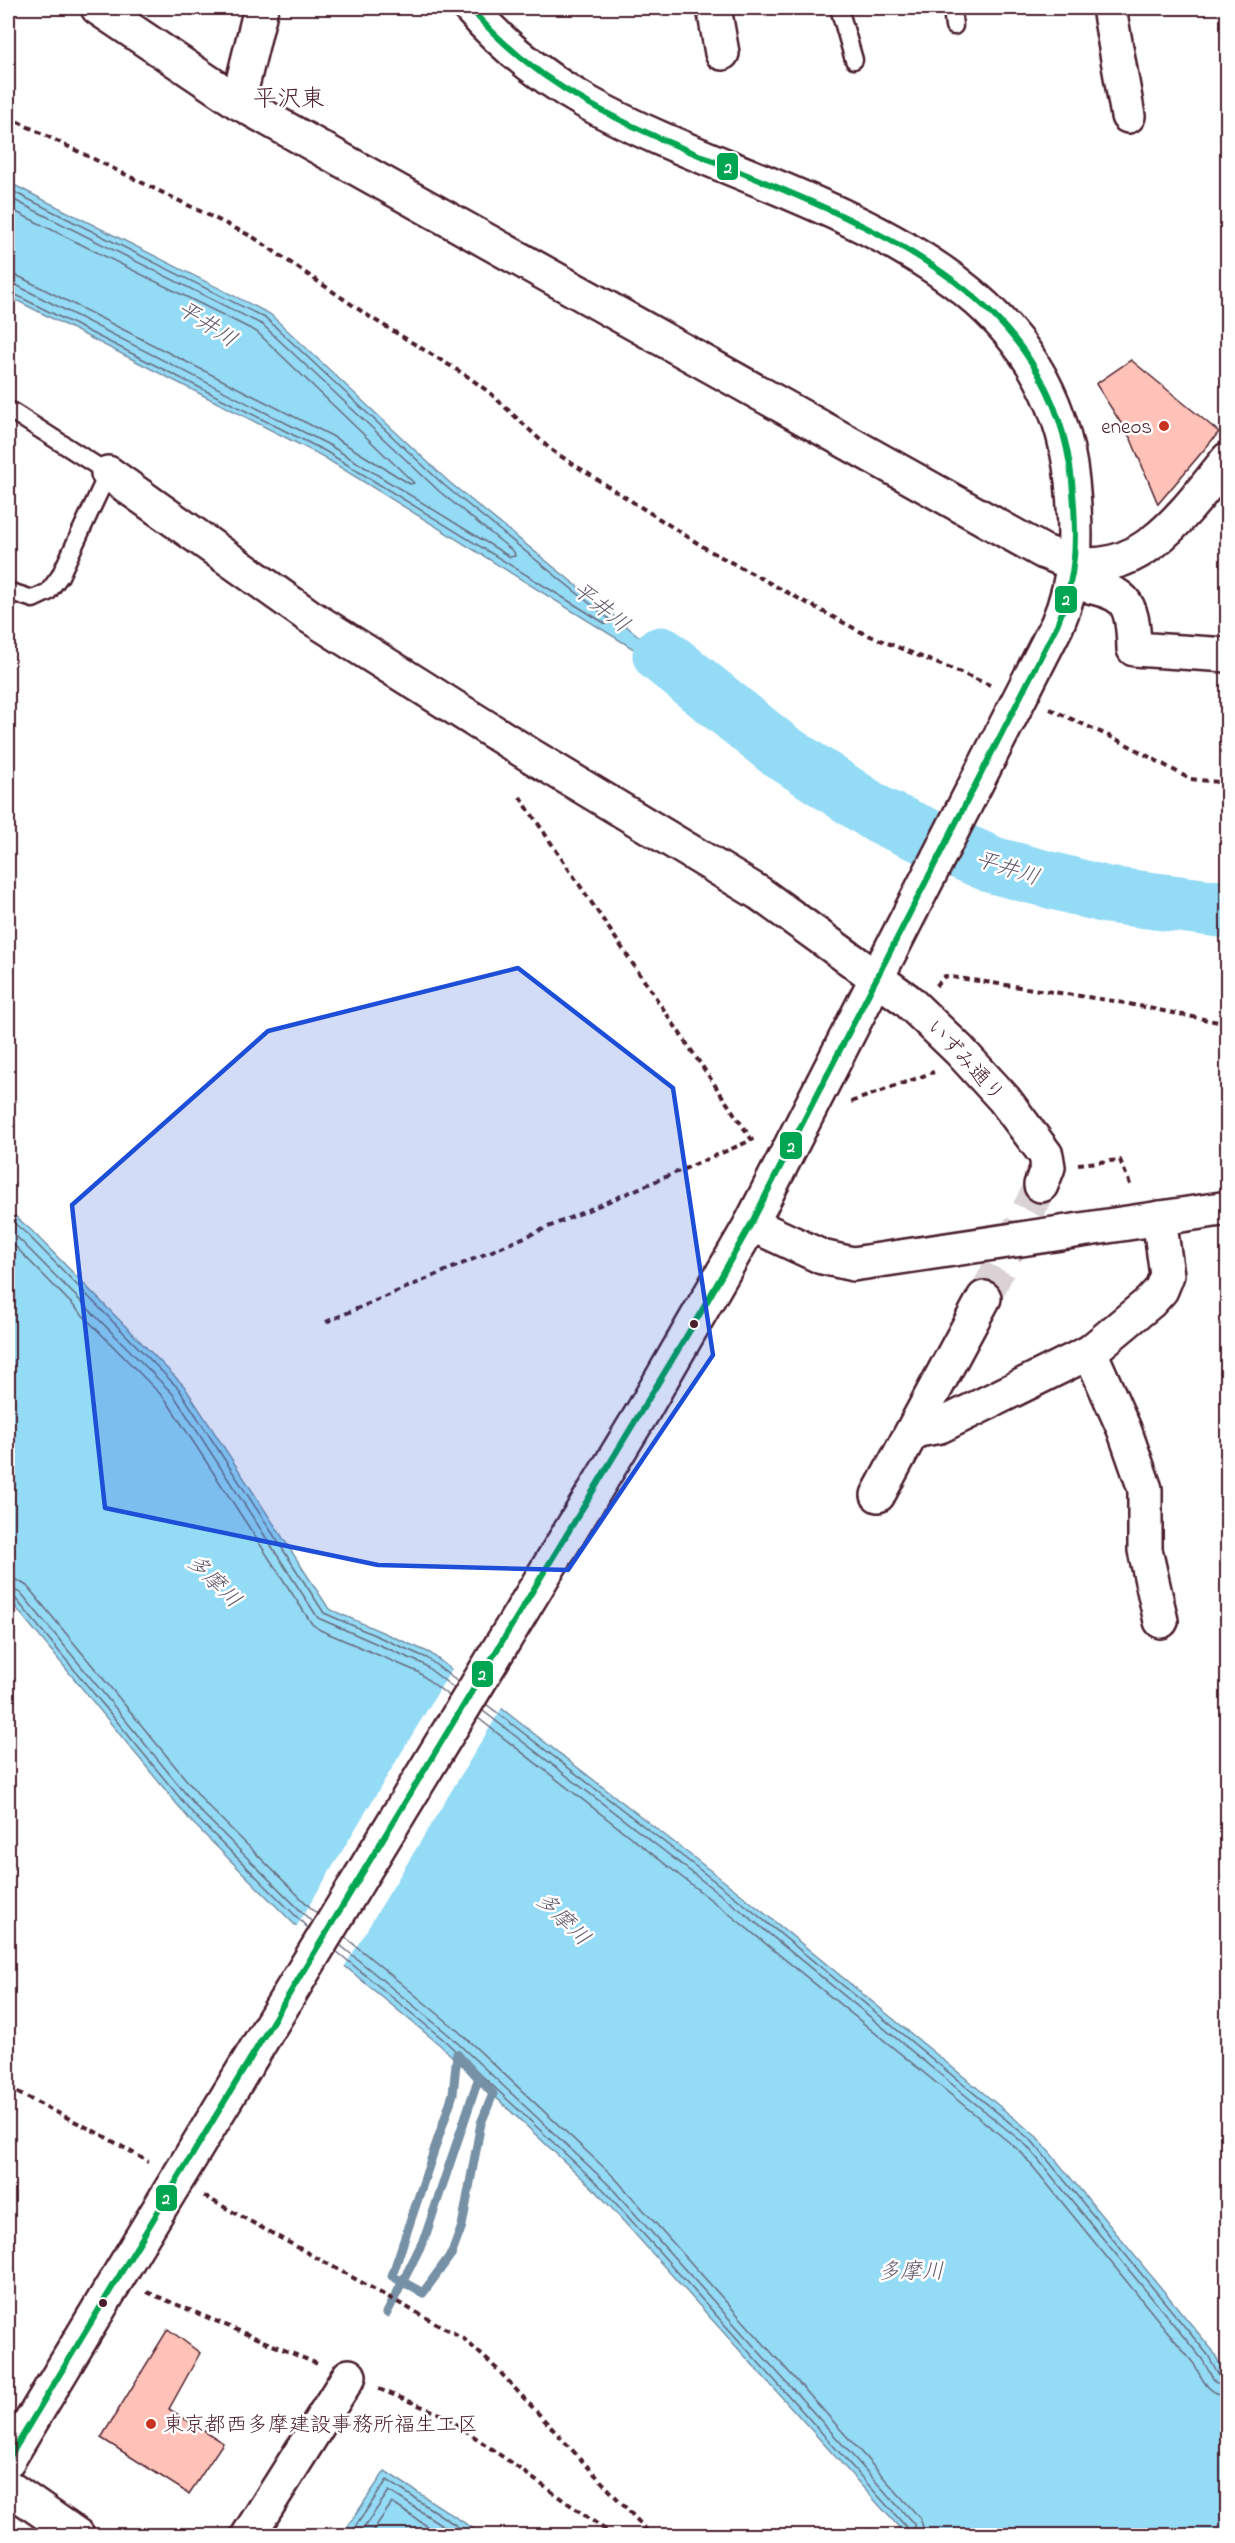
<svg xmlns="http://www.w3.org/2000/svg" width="1235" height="2543" viewBox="0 0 1235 2543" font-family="'Indie Flower','Klee One',sans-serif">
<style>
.water{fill:#94dbf6;stroke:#7690a5;stroke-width:1.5}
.pier{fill:#fff}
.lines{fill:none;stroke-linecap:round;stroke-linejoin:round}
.shore{stroke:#686a7c;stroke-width:1.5}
.stream{stroke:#7690a5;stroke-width:9}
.river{stroke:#94dbf6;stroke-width:57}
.building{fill:#fec2b8;stroke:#4a1f2b;stroke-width:1.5}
.street-tunnel{stroke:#dbd2d5;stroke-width:33;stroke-dasharray:33 16;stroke-linecap:butt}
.lane-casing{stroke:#4a1f2b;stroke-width:21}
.street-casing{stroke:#4a1f2b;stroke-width:38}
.secondary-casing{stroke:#4a1f2b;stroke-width:38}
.primary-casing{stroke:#4a1f2b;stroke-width:38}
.path{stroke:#4a1f2b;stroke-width:4;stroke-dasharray:6 4.5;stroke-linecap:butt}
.lane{stroke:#fff;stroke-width:16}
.street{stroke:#fff;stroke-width:33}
.secondary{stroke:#fff;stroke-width:33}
.primary{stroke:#fff;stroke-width:33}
.primary-bridge-casing{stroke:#4a1f2b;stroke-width:38;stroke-linecap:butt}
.primary-bridge{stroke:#fff;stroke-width:33}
.bus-1-casing{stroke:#fff;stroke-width:10}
.bus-1{stroke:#00a651;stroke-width:6}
.marked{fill:#1d4ed8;fill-opacity:0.2;stroke:#1d4ed8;stroke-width:4.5;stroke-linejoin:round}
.poi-dot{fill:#c8321e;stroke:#fff;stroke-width:2}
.bus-dot{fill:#4a1f2b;stroke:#fff;stroke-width:2}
.labels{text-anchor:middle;stroke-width:5;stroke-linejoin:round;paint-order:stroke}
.poi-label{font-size:21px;fill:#4a1f2b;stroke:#fff;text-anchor:end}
.street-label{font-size:21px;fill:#4a1f2b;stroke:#fff}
.water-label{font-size:22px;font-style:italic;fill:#605768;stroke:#fff}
.quarter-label{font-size:24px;fill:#4a1f2b;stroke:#fff}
.line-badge{stroke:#fff;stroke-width:2}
.badge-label{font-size:16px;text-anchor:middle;font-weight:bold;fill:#fff}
</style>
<rect width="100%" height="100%" fill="#fff"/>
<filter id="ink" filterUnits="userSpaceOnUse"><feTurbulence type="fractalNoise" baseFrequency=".0167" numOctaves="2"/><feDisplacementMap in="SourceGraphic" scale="12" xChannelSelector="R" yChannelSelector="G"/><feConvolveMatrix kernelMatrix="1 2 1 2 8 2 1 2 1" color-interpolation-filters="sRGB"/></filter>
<g filter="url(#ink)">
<g class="water">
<polygon points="8,182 270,314 449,482 721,703 322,456 8,296"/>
<polygon points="8,1210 31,1230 184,1386 329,1609 430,1653 747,1899 1037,2137 1213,2351 1227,2378 1227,2535 906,2535 598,2193 440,2045 295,1925 190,1820 8,1598"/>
<polygon points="385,2471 483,2535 342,2535"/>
</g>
<polygon class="pier" points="453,1667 503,1706 343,1969 295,1929"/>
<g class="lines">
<g class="shore">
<polyline points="8,189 267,319 445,486 609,619 610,623 606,624 325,451 8,291"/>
<polyline points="8,197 263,325 440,492 514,552 515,556 510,557 329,445 16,285 8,283"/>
<polyline points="8,208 257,332 414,483 410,484 332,436 20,277 8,274"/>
<polyline points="8,1218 27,1234 179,1389 324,1613 427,1658 458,1682"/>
<polyline points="8,1228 173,1394 318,1618 423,1664 454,1688"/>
<polyline points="8,1239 166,1400 312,1624 320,1630 418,1672 449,1696"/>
<polyline points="8,1579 17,1580 27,1586 207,1805 317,1914"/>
<polyline points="8,1588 21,1593 200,1811 312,1922"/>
<polyline points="8,1595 15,1598 195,1816 308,1928"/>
<polyline points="486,1704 744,1904 1032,2141 1208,2355 1220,2377 1228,2380"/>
<polyline points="483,1711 739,1909 1027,2146 1202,2359 1215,2382 1228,2387"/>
<path d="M478 1718 733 1917 1021 2152 1194 2364C1202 2379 1208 2395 1228 2396"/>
<polyline points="345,1937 455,2028 614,2177 920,2518 926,2536"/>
<polyline points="340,1945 449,2035 608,2184 914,2524 917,2536"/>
<polyline points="336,1951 444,2040 603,2189 908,2529 910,2536"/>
<polyline points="349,2536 387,2480 472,2536"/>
<polyline points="358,2536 389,2491 459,2536"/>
<polyline points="369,2536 392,2503 442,2536"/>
</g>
<g class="stream">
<polygon points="457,2054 493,2094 481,2123 462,2226 452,2253 423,2293 392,2276 453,2094"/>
<polyline points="387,2313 425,2237 478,2080"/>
</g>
<polyline class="river" points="661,655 778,749 880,816 993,865 1107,895 1228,910"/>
</g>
<g class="building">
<polygon points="1131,360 1219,432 1158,504 1131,439 1096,384"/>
<polygon points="168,2329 200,2353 169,2409 223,2443 189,2494 101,2438"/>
</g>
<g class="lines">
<polyline class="street-tunnel" points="984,1298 1041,1185"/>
<defs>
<g id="lane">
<polyline points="839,8 854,60"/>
<polyline points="952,8 954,26"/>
<polyline points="8,409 108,473 60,576 48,592 33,599 8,591"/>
</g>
<g id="street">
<polyline points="714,8 722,53"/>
<polyline points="1109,8 1128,116"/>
<polyline points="108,473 309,616 530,755 759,893 907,1000 959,1050 1004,1099 1046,1155 1048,1167 1041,1185"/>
<path d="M1072 582C1122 594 1133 593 1134 649L1228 655"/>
<polyline points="1090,1352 1124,1429 1145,1489 1145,1550 1161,1621"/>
<polyline points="913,1431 940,1426 1090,1352 1150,1302 1161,1290 1167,1275 1159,1218"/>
<polyline points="878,1495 984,1298"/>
<polyline points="8,2487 78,2536"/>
<polyline points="248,2536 349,2376"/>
</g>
<g id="secondary">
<path d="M98 8 238 102 1044 552C1054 555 1064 561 1075 563 1144 577 1190 505 1228 459"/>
<polyline points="238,102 261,8"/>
<polyline points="751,1224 822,1257 853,1264 1228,1208"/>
</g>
<g id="primary">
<path d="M470 8C503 46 543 78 588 103 762 201 1046 238 1072 481 1077 533 1078 577 1057 625L751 1224 642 1413"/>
<polyline points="8,2460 139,2242"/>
</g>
</defs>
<use href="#lane" class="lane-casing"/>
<use href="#street" class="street-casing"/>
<use href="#secondary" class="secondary-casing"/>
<use href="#primary" class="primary-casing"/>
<g class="path">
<polyline points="8,117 253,237 370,317 467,376 490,393 551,450 710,551 863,633 990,685"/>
<polyline points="1050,709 1124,743 1190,779 1228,783"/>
<polyline points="936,986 945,976 1114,1001 1228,1024"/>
<polyline points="851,1102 934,1072"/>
<polyline points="1078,1164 1120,1160 1132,1189"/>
<polyline points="326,1322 752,1140 518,794"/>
<polyline points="8,2088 102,2135 149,2162"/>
<polyline points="204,2196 463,2338 497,2369 652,2536"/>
<polyline points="147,2292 320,2365"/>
<polyline points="379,2389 445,2416 614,2536"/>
</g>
<use href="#lane" class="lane"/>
<use href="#street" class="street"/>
<use href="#secondary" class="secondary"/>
<use href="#primary" class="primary"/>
<defs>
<polyline id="primary-bridge" points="139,2242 642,1413"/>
</defs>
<use href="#primary-bridge" class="primary-bridge-casing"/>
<use href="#primary-bridge" class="primary-bridge"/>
<defs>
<path id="bus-1" d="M8 2460 701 1312 751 1224 1057 625C1078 577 1077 533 1072 481 1046 238 762 201 588 103 543 78 503 46 470 8"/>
</defs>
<use href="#bus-1" class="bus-1-casing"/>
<use href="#bus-1" class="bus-1"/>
</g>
</g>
<path class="marked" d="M518 968 673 1088 713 1355 568 1570 378 1565 105 1508 72 1205 268 1031Z"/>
<g class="poi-dot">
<circle cx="1164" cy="426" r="6"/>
<circle cx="151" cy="2424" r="6"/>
</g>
<g class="bus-dot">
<circle cx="694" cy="1324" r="5"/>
<circle cx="103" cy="2303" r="5"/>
</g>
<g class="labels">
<g class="poi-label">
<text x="1152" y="433">eneos</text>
<text x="163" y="2431" text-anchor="start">東京都西多摩建設事務所福生工区</text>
</g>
<g class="street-label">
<text transform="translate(966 1060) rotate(47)" y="7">いずみ通り</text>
</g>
<g class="water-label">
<text transform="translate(208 323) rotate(33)" y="8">平井川</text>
<text transform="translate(602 606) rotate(39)" y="8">平井川</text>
<text transform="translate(1008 867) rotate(18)" y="8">平井川</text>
<text transform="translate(215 1580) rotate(44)" y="8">多摩川</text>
<text transform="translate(564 1918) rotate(44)" y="8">多摩川</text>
<text x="911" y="2278">多摩川</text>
</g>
<g class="quarter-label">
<text x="289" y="106">平沢東</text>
</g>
</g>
<g class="line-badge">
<rect x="716" y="152" width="23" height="29" rx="6" fill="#00a651"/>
<rect x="1054" y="585" width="24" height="29" rx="6" fill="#00a651"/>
<rect x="779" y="1131" width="24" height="29" rx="6" fill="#00a651"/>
<rect x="471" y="1660" width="23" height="28" rx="6" fill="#00a651"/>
<rect x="155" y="2184" width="23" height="28" rx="6" fill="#00a651"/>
</g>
<g class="badge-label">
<text x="728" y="173">2</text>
<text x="1066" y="605">2</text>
<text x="791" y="1152">2</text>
<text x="482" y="1680">2</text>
<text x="166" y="2204">2</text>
</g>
<rect width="1235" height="2543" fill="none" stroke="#fff" stroke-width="30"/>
<rect x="15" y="15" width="1205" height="2513" fill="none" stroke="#4a1f2b" stroke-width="2" filter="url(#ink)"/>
</svg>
